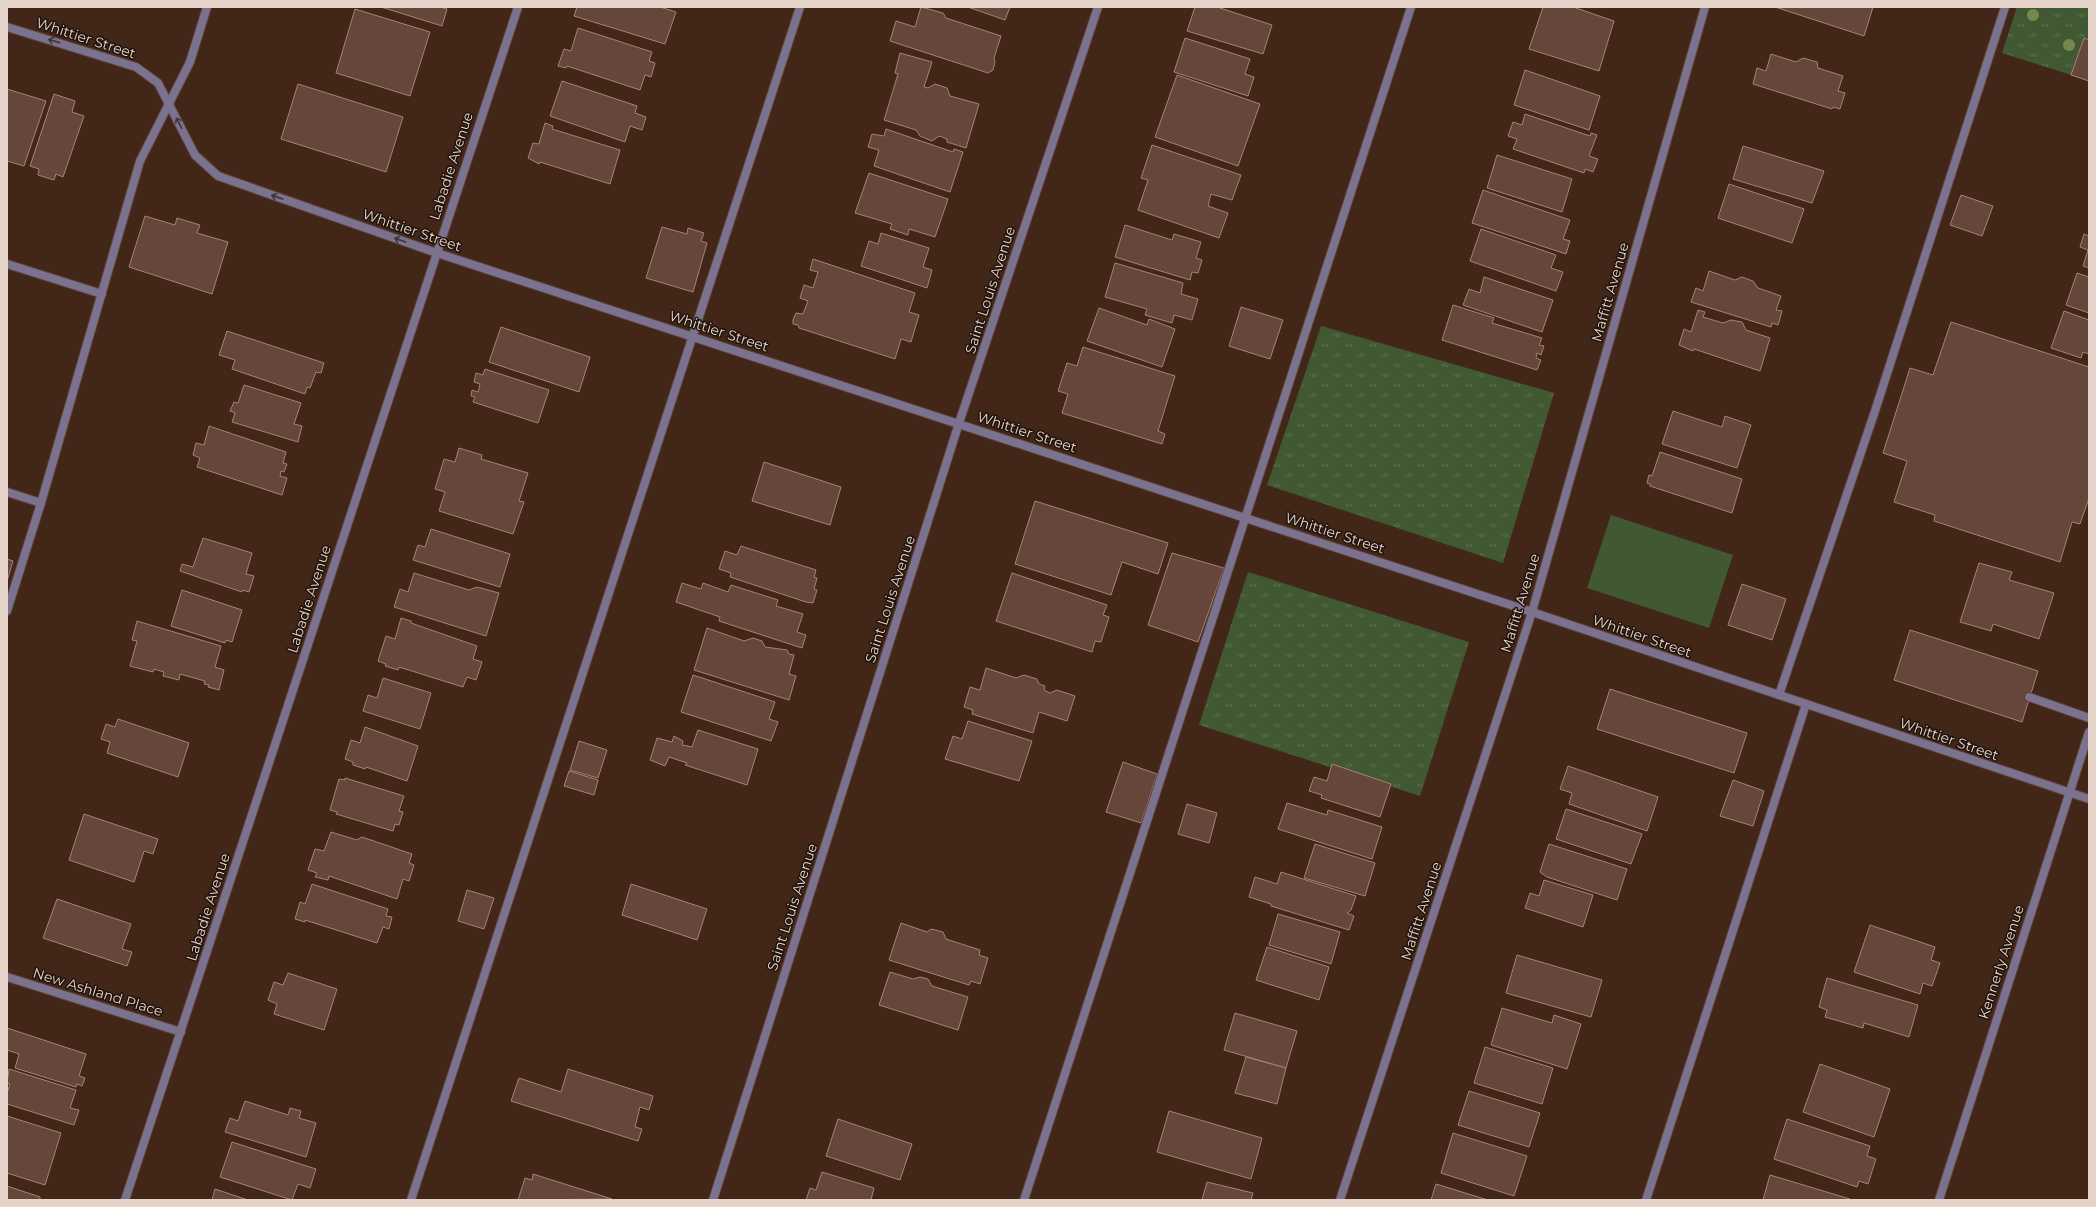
<svg xmlns="http://www.w3.org/2000/svg" width="2096" height="1207" viewBox="0 0 2096 1207" font-family="Montserrat,sans-serif">
<style>
.grass{fill:url(#grass-tufts)}
.green{fill:#415933}
.building{fill:#66453a;stroke:#a78276}
.lines{fill:none;stroke-linecap:round;stroke-linejoin:round}
.service-casing{stroke:#5c4234;stroke-width:10}
.minor-casing{stroke:#5c4234;stroke-width:10}
.tertiary-casing{stroke:#5c4234;stroke-width:10}
.service{stroke:#7b7290;stroke-width:8}
.minor{stroke:#7b7290;stroke-width:8}
.tertiary{stroke:#7b7290;stroke-width:8}
.tree{fill:#768850}
.oneway{stroke:#3f343a}
.labels{text-anchor:middle;stroke-width:3;stroke-linejoin:round;paint-order:stroke}
.street-label{font-size:14px;fill:#e6d4ca;stroke:#1f130c}
</style>
<defs>
<pattern id="grass-tufts" width="24" height="20" patternUnits="userSpaceOnUse"><rect width="24" height="20" fill="#415933"/><path d="M3 7l-1-3M5 7V3M7 7l1-3M15 17l-1-3M17 17v-4M19 17l1-3" fill="none" stroke="#5c704f"/></pattern>
</defs>
<rect width="100%" height="100%" fill="#422617"/>
<g class="grass">
<polygon points="2017,7 2089,7 2089,40 2084,39 2071,75 2002,53"/>
<polygon points="1321,326 1554,393 1503,563 1267,485"/>
<polygon points="1248,572 1469,642 1420,796 1199,725"/>
</g>
<polygon class="green" points="1611,515 1733,555 1709,628 1587,588"/>
<g class="building">
<polygon points="381,7 440,7 447,9 442,26"/>
<polygon points="577,7 660,7 676,12 665,44 574,16"/>
<polygon points="921,7 943,13 946,18 1001,36 994,58 995,62 993,70 988,73 890,41 896,21 915,27"/>
<polygon points="968,7 1010,7 1005,20"/>
<polygon points="1195,7 1217,7 1272,25 1263,54 1187,31"/>
<polygon points="1543,7 1573,7 1614,21 1599,71 1529,49"/>
<polygon points="1775,7 1873,7 1864,36"/>
<polygon points="355,9 430,32 410,96 336,73"/>
<polygon points="578,28 652,52 649,61 655,63 651,77 645,75 640,90 567,66 566,68 558,66 564,49 571,51"/>
<polygon points="1185,38 1250,59 1245,74 1254,77 1248,96 1174,72"/>
<polygon points="2084,38 2089,40 2089,81 2071,75"/>
<polygon points="900,53 932,62 924,87 928,88 935,84 947,88 950,96 979,104 966,148 947,142 947,139 939,136 932,141 920,136 916,130 884,120 898,74 895,73"/>
<polygon points="1771,54 1796,62 1803,58 1817,62 1818,68 1843,76 1838,91 1845,93 1840,109 1833,107 1832,109 1753,84 1757,68 1766,71"/>
<polygon points="1525,70 1600,96 1589,130 1514,105"/>
<polygon points="1177,75 1260,104 1238,166 1155,137"/>
<polygon points="562,81 637,106 635,113 646,117 642,130 630,126 625,142 550,116"/>
<polygon points="298,84 403,117 386,172 281,139"/>
<polygon points="7,89 46,101 24,166 7,161"/>
<polygon points="54,94 75,101 72,112 84,116 63,177 56,174 54,180 38,175 39,169 30,166"/>
<polygon points="1525,114 1590,136 1591,133 1597,135 1589,156 1598,159 1593,172 1585,169 1584,173 1513,149 1517,139 1508,136 1513,122 1522,125"/>
<polygon points="545,123 553,126 552,129 620,150 610,184 540,162 539,164 528,158 533,143 539,144"/>
<polygon points="886,129 953,152 954,149 963,152 950,192 874,166 879,150 868,147 872,134 884,136"/>
<polygon points="1152,145 1241,175 1232,200 1211,194 1208,206 1228,213 1219,238 1138,210 1148,180 1141,178"/>
<polygon points="1743,146 1824,171 1812,203 1733,179"/>
<polygon points="1497,155 1572,179 1562,212 1487,188"/>
<polygon points="869,173 948,199 935,237 909,229 908,235 890,229 892,224 855,213"/>
<polygon points="1729,184 1804,209 1792,243 1718,218"/>
<polygon points="1483,190 1570,220 1563,239 1570,241 1566,254 1472,223"/>
<polygon points="1961,195 1993,206 1982,236 1950,225"/>
<polygon points="145,216 175,225 177,218 200,225 197,233 228,242 212,294 129,267"/>
<polygon points="1125,225 1172,240 1174,234 1201,242 1196,258 1202,260 1198,273 1192,272 1190,280 1115,257"/>
<polygon points="662,227 687,234 688,228 704,233 701,241 707,243 693,292 646,278"/>
<polygon points="1481,229 1556,255 1551,268 1563,272 1556,291 1470,261"/>
<polygon points="881,233 929,248 923,267 932,270 927,288 861,266 869,241 878,244"/>
<polygon points="2084,234 2089,236 2089,268 2083,266 2088,250 2080,247"/>
<polygon points="813,259 915,293 909,312 919,315 911,342 901,339 895,359 799,328 798,325 793,324 793,320 796,313 803,314 808,301 800,298 804,285 813,288 818,272 810,270"/>
<polygon points="1115,263 1183,283 1181,294 1198,299 1192,320 1174,315 1172,323 1145,315 1147,309 1105,297"/>
<polygon points="1709,271 1735,280 1742,277 1753,281 1758,288 1781,296 1776,310 1782,311 1778,325 1772,323 1771,327 1691,302 1696,288 1703,291"/>
<polygon points="2077,273 2089,277 2089,313 2066,305"/>
<polygon points="1484,277 1553,300 1542,332 1463,305 1469,289 1480,293"/>
<polygon points="1453,305 1494,318 1492,323 1542,338 1539,345 1544,346 1541,355 1537,353 1536,358 1541,360 1537,370 1442,340"/>
<polygon points="1241,307 1283,320 1270,359 1229,346"/>
<polygon points="1099,308 1147,325 1149,319 1175,329 1162,367 1087,341"/>
<polygon points="1698,310 1705,312 1703,317 1723,323 1731,320 1742,322 1746,330 1770,338 1760,371 1694,349 1693,351 1679,345 1684,329 1691,332"/>
<polygon points="2064,311 2089,320 2089,354 2083,352 2081,358 2051,348"/>
<polygon points="1951,322 2089,367 2089,498 2080,524 2072,522 2060,562 1934,521 1935,515 1894,502 1907,461 1883,453 1910,368 1933,375"/>
<polygon points="501,327 590,357 579,392 489,362"/>
<polygon points="227,331 324,363 321,373 316,372 310,388 307,387 305,394 232,369 235,360 219,355"/>
<polygon points="1083,347 1175,376 1158,431 1165,434 1162,444 1062,413 1068,394 1058,391 1067,363 1077,366"/>
<polygon points="485,369 549,390 538,423 473,402 475,397 471,396 472,390 478,392 480,384 474,382 476,373 483,375"/>
<polygon points="244,385 301,403 294,424 302,426 298,442 232,422 235,413 230,411 234,402 238,403"/>
<polygon points="1673,411 1722,427 1725,416 1751,425 1737,468 1662,444"/>
<polygon points="209,426 286,452 283,463 287,464 284,472 281,471 280,476 287,478 282,495 197,467 200,458 193,455 196,443 204,445"/>
<polygon points="459,448 482,455 481,459 528,473 519,501 524,502 513,534 439,511 445,492 435,489 444,459 455,462"/>
<polygon points="1660,452 1742,479 1732,513 1650,486 1650,484 1647,483 1649,475 1652,476"/>
<polygon points="764,462 841,487 830,525 752,501"/>
<polygon points="1035,501 1168,543 1158,574 1122,562 1111,595 1015,564"/>
<polygon points="431,529 510,554 500,587 413,560 418,545 425,547"/>
<polygon points="203,538 252,553 246,574 254,576 249,592 243,590 242,592 180,571 182,564 193,567"/>
<polygon points="741,546 816,570 814,577 817,578 814,589 817,590 813,603 806,602 730,577 731,573 719,569 725,551 737,555"/>
<polygon points="1172,553 1224,568 1198,642 1148,625"/>
<polygon points="7,559 13,561 7,581"/>
<polygon points="1979,563 2012,572 2009,580 2054,593 2039,639 1993,624 1991,631 1960,622"/>
<polygon points="414,573 469,590 477,587 499,593 486,636 394,607 400,589 408,592"/>
<polygon points="1012,573 1107,605 1103,615 1109,617 1101,642 1095,641 1092,652 996,621"/>
<polygon points="682,583 701,589 703,583 728,592 731,585 778,600 776,606 803,614 797,632 806,635 802,648 719,621 720,617 676,602"/>
<polygon points="1742,584 1786,599 1772,640 1728,625"/>
<polygon points="182,590 242,610 232,642 226,640 225,643 171,626"/>
<polygon points="401,618 411,621 411,623 477,646 473,659 482,662 476,680 467,677 463,687 399,667 398,670 385,666 386,664 378,661 386,636 395,639"/>
<polygon points="137,621 221,646 215,667 224,670 219,690 208,687 209,685 204,684 205,681 180,674 179,680 163,676 164,672 154,669 153,672 130,666 137,641 132,640"/>
<polygon points="707,628 744,641 753,638 762,641 765,647 787,650 789,654 794,655 789,674 796,676 789,700 694,670"/>
<polygon points="1910,630 2038,671 2022,722 1894,680"/>
<polygon points="986,668 1016,678 1024,675 1037,679 1039,684 1045,686 1044,690 1050,693 1057,690 1075,696 1067,721 1039,712 1033,733 972,714 973,710 964,707 970,687 980,690"/>
<polygon points="693,675 775,702 769,719 778,722 771,741 681,712"/>
<polygon points="383,678 431,693 420,729 363,711 368,695 377,698"/>
<polygon points="1610,689 1747,733 1734,773 1597,729"/>
<polygon points="118,719 189,743 178,777 107,753 110,742 101,739 106,724 115,727"/>
<polygon points="968,721 1032,741 1019,781 945,759 953,736 962,739"/>
<polygon points="365,727 418,746 407,781 366,767 365,769 353,765 353,762 345,759 351,740 360,743"/>
<polygon points="698,730 758,749 747,785 685,765 687,763 669,757 665,766 650,760 657,738 672,742 674,736 683,741 682,745 692,747"/>
<polygon points="579,741 607,750 598,778 570,770"/>
<polygon points="1123,762 1157,774 1141,823 1106,812"/>
<polygon points="1332,764 1391,784 1380,817 1321,798 1322,795 1309,791 1314,777 1327,781"/>
<polygon points="1568,766 1658,797 1647,831 1569,804 1572,793 1560,789"/>
<polygon points="569,771 598,780 594,795 564,786"/>
<polygon points="345,778 404,796 399,811 403,812 399,825 395,824 393,831 336,814 337,812 330,810 339,779 345,780"/>
<polygon points="1733,780 1764,791 1753,826 1720,816"/>
<polygon points="1287,803 1327,815 1328,810 1382,827 1372,859 1278,829"/>
<polygon points="1187,804 1217,813 1209,843 1178,834"/>
<polygon points="1566,809 1642,834 1631,864 1556,839"/>
<polygon points="84,814 158,839 153,854 144,851 134,882 69,860"/>
<polygon points="331,832 357,840 362,837 412,854 409,863 414,865 409,881 403,879 397,899 329,876 328,880 315,877 317,873 308,870 315,849 324,851"/>
<polygon points="1315,844 1375,863 1365,896 1304,878"/>
<polygon points="1549,844 1627,869 1617,900 1547,877 1540,872"/>
<polygon points="1281,872 1356,896 1351,910 1347,913 1354,916 1349,930 1271,906 1271,904 1249,897 1255,877 1277,884"/>
<polygon points="1544,880 1593,895 1583,927 1525,908 1530,893 1539,896"/>
<polygon points="312,884 388,909 386,916 392,917 389,929 383,927 377,943 305,920 305,922 295,919 300,902 305,904"/>
<polygon points="631,884 707,909 697,940 622,915"/>
<polygon points="467,890 494,898 484,929 458,921"/>
<polygon points="57,899 131,924 122,949 132,952 127,966 43,938"/>
<polygon points="1278,914 1340,932 1331,964 1269,945"/>
<polygon points="901,923 927,932 931,929 943,932 946,939 980,950 979,955 988,958 980,984 971,981 969,985 889,960"/>
<polygon points="1870,925 1935,947 1931,960 1940,963 1932,986 1923,983 1920,994 1854,972"/>
<polygon points="1267,947 1329,967 1319,1000 1256,980"/>
<polygon points="1517,955 1602,980 1591,1017 1506,993"/>
<polygon points="890,972 913,979 920,977 928,979 932,986 968,997 958,1030 879,1005"/>
<polygon points="288,973 337,989 324,1030 274,1014 277,1004 268,1000 274,982 283,985"/>
<polygon points="1827,978 1918,1005 1909,1037 1864,1023 1863,1028 1825,1017 1827,1010 1819,1007"/>
<polygon points="1502,1008 1552,1023 1554,1015 1581,1024 1567,1069 1491,1045"/>
<polygon points="1235,1013 1297,1031 1286,1068 1224,1050"/>
<polygon points="7,1028 86,1054 79,1076 85,1078 82,1086 77,1084 76,1087 15,1068 19,1054 7,1050"/>
<polygon points="1485,1047 1553,1068 1542,1104 1474,1083"/>
<polygon points="1246,1057 1286,1068 1277,1104 1235,1093"/>
<polygon points="1820,1064 1890,1089 1874,1137 1803,1112"/>
<polygon points="9,1069 76,1090 70,1108 79,1110 74,1125 7,1104 7,1093 10,1084 7,1083"/>
<polygon points="568,1069 653,1096 649,1110 640,1107 635,1127 642,1129 638,1141 511,1101 519,1078 561,1092"/>
<polygon points="1469,1091 1540,1113 1529,1147 1458,1125"/>
<polygon points="245,1101 288,1115 290,1108 301,1111 299,1118 316,1123 306,1157 225,1132 230,1118 238,1121"/>
<polygon points="1169,1111 1262,1138 1251,1179 1157,1152"/>
<polygon points="7,1116 61,1133 45,1185 7,1173"/>
<polygon points="838,1119 912,1144 900,1180 826,1156"/>
<polygon points="1787,1119 1870,1146 1867,1156 1876,1159 1868,1184 1859,1181 1857,1187 1774,1159"/>
<polygon points="1453,1133 1527,1156 1514,1196 1441,1173"/>
<polygon points="232,1142 316,1169 310,1188 298,1184 292,1200 220,1177"/>
<polygon points="822,1172 874,1188 871,1200 806,1200 810,1188 816,1190"/>
<polygon points="533,1174 612,1199 518,1200 525,1178 532,1180"/>
<polygon points="1770,1175 1850,1199 1850,1200 1763,1200"/>
<polygon points="1207,1182 1253,1193 1251,1200 1202,1200"/>
<polygon points="1436,1184 1488,1200 1431,1200"/>
<polygon points="7,1186 40,1197 40,1200 7,1200"/>
<polygon points="215,1189 248,1200 212,1200"/>
</g>
<g class="lines">
<defs>
<g id="service">
<polyline points="7,264 102,294"/>
<polyline points="7,611 41,503 140,161 190,62 207,7"/>
<polyline points="1779,695 1875,411 2005,7"/>
<polyline points="2029,697 2089,718"/>
<polyline points="411,1200 800,7"/>
<polyline points="1024,1200 1411,7"/>
<polyline points="1646,1200 1806,704"/>
</g>
<g id="minor">
<polyline points="7,27 136,67 158,83 195,155 218,176 437,253 1532,612 2089,799"/>
<polyline points="7,492 41,503"/>
<polyline points="7,977 181,1032"/>
<polyline points="125,1200 518,7"/>
<polyline points="1340,1200 1532,612 1705,7"/>
<polyline points="1939,1200 2089,732"/>
</g>
<polyline id="tertiary" points="713,1200 959,423 1098,7"/>
</defs>
<use href="#service" class="service-casing"/>
<use href="#minor" class="minor-casing"/>
<use href="#tertiary" class="tertiary-casing"/>
<use href="#service" class="service"/>
<use href="#minor" class="minor"/>
<use href="#tertiary" class="tertiary"/>
</g>
<g class="tree">
<circle cx="2033" cy="15" r="6"/>
<circle cx="2069" cy="45" r="6"/>
</g>
<defs><path id="oneway-shaft" d="M-6 0H5M1.5-3L5.5 0L1.5 3" fill="none" stroke-width="1.6" stroke-linecap="round" stroke-linejoin="round"/></defs>
<g class="oneway">
<use href="#oneway-shaft" transform="translate(54 41) rotate(-163)"/>
<use href="#oneway-shaft" transform="translate(179 123) rotate(-117)"/>
<use href="#oneway-shaft" transform="translate(277 197) rotate(-161)"/>
<use href="#oneway-shaft" transform="translate(400 240) rotate(-161)"/>
</g>
<g class="labels">
<g class="street-label">
<text transform="translate(86 38) rotate(18)" y="5">Whittier Street</text>
<text transform="translate(451 166) rotate(-72)" y="5">Labadie Avenue</text>
<text transform="translate(412 230) rotate(19)" y="5">Whittier Street</text>
<text transform="translate(990 290) rotate(-72)" y="5">Saint Louis Avenue</text>
<text transform="translate(1610 292) rotate(-74)" y="5">Maffitt Avenue</text>
<text transform="translate(719 331) rotate(18)" y="5">Whittier Street</text>
<text transform="translate(1027 432) rotate(18)" y="5">Whittier Street</text>
<text transform="translate(1335 533) rotate(18)" y="5">Whittier Street</text>
<text transform="translate(309 599) rotate(-72)" y="5">Labadie Avenue</text>
<text transform="translate(890 599) rotate(-72)" y="5">Saint Louis Avenue</text>
<text transform="translate(1520 603) rotate(-73)" y="5">Maffitt Avenue</text>
<text transform="translate(1642 636) rotate(19)" y="5">Whittier Street</text>
<text transform="translate(1949 739) rotate(19)" y="5">Whittier Street</text>
<text transform="translate(208 907) rotate(-72)" y="5">Labadie Avenue</text>
<text transform="translate(792 907) rotate(-72)" y="5">Saint Louis Avenue</text>
<text transform="translate(1421 911) rotate(-72)" y="5">Maffitt Avenue</text>
<text transform="translate(2001 962) rotate(-72)" y="5">Kennerly Avenue</text>
<text transform="translate(98 992) rotate(17)" y="5">New Ashland Place</text>
</g>
</g>
<rect width="2096" height="1207" fill="none" stroke="#e6d4ca" stroke-width="16"/>
</svg>
